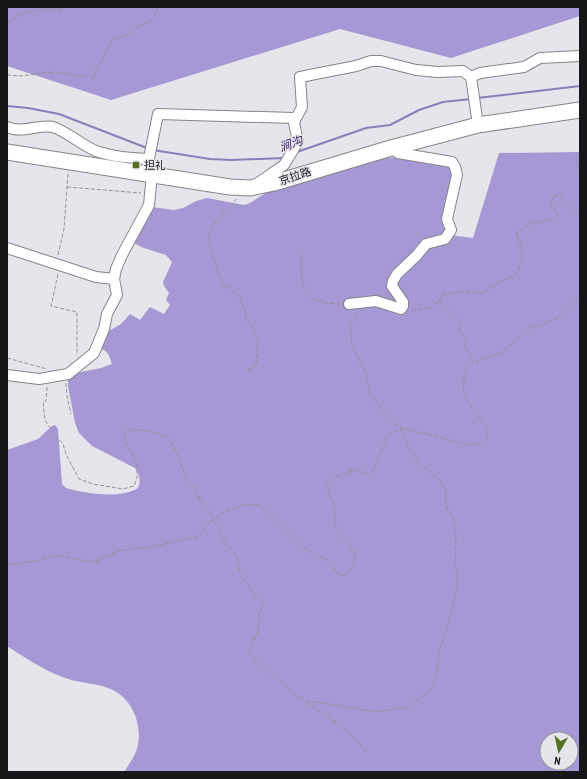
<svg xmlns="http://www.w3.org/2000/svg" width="587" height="779" viewBox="0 0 587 779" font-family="'PT Sans Narrow','Noto Sans SC',sans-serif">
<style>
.forest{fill:#a698d5;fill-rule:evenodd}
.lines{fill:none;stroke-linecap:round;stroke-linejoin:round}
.stream{stroke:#8c7eb9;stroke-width:2}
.minor-casing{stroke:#858489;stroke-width:12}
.highway-casing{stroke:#858489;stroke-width:17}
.path{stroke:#939397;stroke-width:1;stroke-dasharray:4 2;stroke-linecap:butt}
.minor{stroke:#fff;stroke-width:10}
.highway{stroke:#fff;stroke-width:15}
.poi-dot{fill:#587022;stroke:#e6e5eb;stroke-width:1.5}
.labels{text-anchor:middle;stroke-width:3;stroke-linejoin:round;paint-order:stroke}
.poi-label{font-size:11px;fill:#171719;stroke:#e6e5eb;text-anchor:start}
.street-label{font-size:11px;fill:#171719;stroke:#e6e5eb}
.water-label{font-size:12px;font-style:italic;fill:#371f65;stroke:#e6e5eb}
</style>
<rect width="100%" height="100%" fill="#e6e5eb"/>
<g class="forest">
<polygon points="7,7 580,7 580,16 451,58 340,29 111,100 7,66"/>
<path d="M579 152 580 155V772H124C128 766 132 760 135 754 145 732 135 701 113 690 97 682 77 684 60 676 42 669 24 657 7 646V450L38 439 52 426 55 425 58 429 62 484 66 488C87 494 120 499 138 488 141 480 140 476 135 468L92 446 79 433 75 423 68 386V379L71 374 101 368 112 364C108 351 107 350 94 347L107 332 121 324 130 314 140 320 150 307 164 314 170 305 166 300 169 293 164 286 163 282 172 262 166 255 141 247 131 241 152 207 174 210 183 208 196 201 207 198 244 205 250 203 273 188 380 158 440 156 452 168 449 235 473 238 499 153ZM547 739H571V763H547Z"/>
</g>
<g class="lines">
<g class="stream">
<polyline points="477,98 580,86"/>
<polyline points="7,106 28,108 59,114 147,148"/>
<polyline points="153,150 210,159 231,160 284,158"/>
<polyline points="297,152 366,128 390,125 419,110 443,102 471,99"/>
</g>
<defs>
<g id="minor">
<polyline points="471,77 480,73 524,67 540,58 580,56"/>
<polyline points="294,122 302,107 300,77 356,66 371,61 381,61 416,70 438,72 463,71 471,77 478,125"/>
<path d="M7 127C22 134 38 124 53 127 66 131 83 146 96 151 113 157 131 158 148 159"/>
<polyline points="146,173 158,114 293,118 298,142 284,165 255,185"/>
<polyline points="7,248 96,277 114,279"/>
<polyline points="349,304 376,301 401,309 403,306 403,302 392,286 393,281 397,274 417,255 426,244 445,239 451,230 447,219 457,175 455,167 452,162 398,153 391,148"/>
<polyline points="7,375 39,379 68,374 94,353 104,329 107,314 117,295 114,279 116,269 122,255 149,205 152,174"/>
</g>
<polyline id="highway" points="7,152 230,187 250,188 274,183 391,148 478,125 580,110"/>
</defs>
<use href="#minor" class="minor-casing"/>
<use href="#highway" class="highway-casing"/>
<g class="path">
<polyline points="7,22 25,13 45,9 60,10 64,7"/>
<path d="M7 75 20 76 54 72 95 78 96 68 102 60 113 39C120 38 126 37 131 33 134 31 136 28 139 27 151 19 153 24 157 7"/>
<polyline points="576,158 580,173"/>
<polyline points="67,187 141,193"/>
<path d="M237 199C229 207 210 224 209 236 208 246 218 273 222 284L232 290 239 297 243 306 247 321 253 328 258 338 256 366 247 371"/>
<path d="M301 254C302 287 300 303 340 304"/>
<polyline points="58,255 64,229 68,173"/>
<polyline points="58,274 51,306 77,312 77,355"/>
<polyline points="439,301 461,324 459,331 466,339 465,345 473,362"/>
<path d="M412 310 431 308 444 295 457 292 482 293 502 281 514 276 518 271 522 261V250L516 233C526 224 540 220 553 220L558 215 551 203 554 195 560 197 571 209 577 213 580 211"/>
<polyline points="7,358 47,369"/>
<polyline points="66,383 67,396 71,414"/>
<polyline points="47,387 46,401 43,402 45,420 54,434 63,444 66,454 79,479 93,484 123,489 134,486 137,479 137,462 125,441 125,431 133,429 158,433 168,438 176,451 186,478 195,487 200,500 209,512 227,544 237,557 240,574 263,605 260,612 258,632 248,652 294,694 340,725 359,743 367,753"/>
<path d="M7 565 36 561 50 557 61 556 86 561H97L118 551 156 546 196 537 201 533 208 524 220 515 236 507 247 504 257 505 266 510 302 546 312 553 327 560 338 574 341 576 346 575 354 565 355 552C349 544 340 536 336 527 333 521 336 514 334 508 333 499 327 493 326 484L334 477 354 470 370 474C379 464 383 440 390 434 395 430 400 430 406 429L468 445 482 444C484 441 487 439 487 436 490 417 452 405 467 370 472 358 488 359 498 354 510 347 518 336 530 329 535 326 543 325 550 322 560 317 569 306 577 298H580"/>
<polyline points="306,701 330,704 376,712 409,707 422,697 433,687 436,677 439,651 446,634 458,582 455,566 456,535 453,519 446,506 446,491 441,481 417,461 410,451 402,429 389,418 370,395 366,373 352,346 350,326 359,311"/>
</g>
<use href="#minor" class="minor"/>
<use href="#highway" class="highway"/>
</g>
<rect class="poi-dot" x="132" y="161" width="8" height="8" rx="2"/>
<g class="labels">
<g class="poi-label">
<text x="144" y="169">担礼</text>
</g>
<g class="street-label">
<text transform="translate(295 176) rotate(-18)" y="4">京拉路</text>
</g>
<g class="water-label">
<text transform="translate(291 144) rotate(-19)" y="4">涧沟</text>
</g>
</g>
<rect width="587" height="779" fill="none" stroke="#171719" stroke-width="16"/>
<g transform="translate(559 751) rotate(189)"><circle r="19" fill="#e6e5eb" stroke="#939397"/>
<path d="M0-3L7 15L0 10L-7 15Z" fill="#587022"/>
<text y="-6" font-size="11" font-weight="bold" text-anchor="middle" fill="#171719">N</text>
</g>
</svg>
